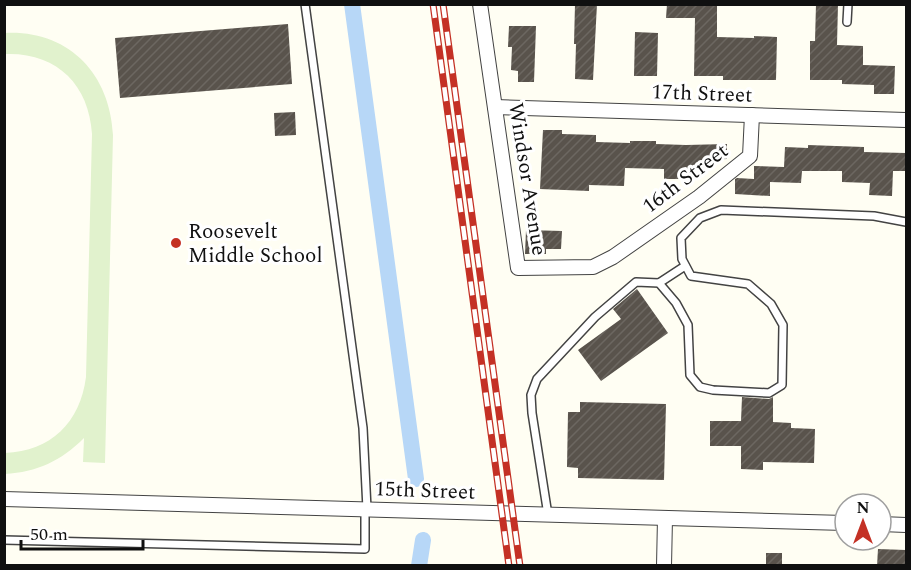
<svg xmlns="http://www.w3.org/2000/svg" width="911" height="570" viewBox="0 0 911 570" font-family="Spectral,serif">
<style>
.pitch{fill:#e1f2cd}
.lines{fill:none;stroke-linecap:round;stroke-linejoin:round}
.canal{stroke:#b7d7f7;stroke-width:16}
.building{fill:url(#building-hatch)}
.service-casing{stroke:#434343;stroke-width:10}
.minor-casing{stroke:#434343;stroke-width:16}
.service{stroke:#fff;stroke-width:7}
.minor{stroke:#fff;stroke-width:14}
.rail-casing{stroke:#c43125;stroke-width:7}
.rail{stroke:#fff;stroke-width:4.5;stroke-dasharray:14;stroke-linecap:butt}
.poi-dot{fill:#c43125;stroke:#fff;stroke-width:2}
.labels{text-anchor:middle;stroke-width:6;stroke-linejoin:round;paint-order:stroke}
.street-label{font-size:21px;fill:#101010;stroke:#fff}
.poi-label{font-size:21px;fill:#101010;stroke:#fff;text-anchor:start}
</style>
<defs>
<pattern id="building-hatch" width="6" height="6" patternUnits="userSpaceOnUse" patternTransform="scale(1.5)"><rect width="6" height="6" fill="#59534c"/><path d="M-1 1l2-2M0 6l6-6M5 7l2-2" fill="none" stroke="#6c6761"/></pattern>
</defs>
<rect width="100%" height="100%" fill="#fffef3"/>
<path class="pitch" d="M5 33C68 30 110 73 113 135L105 463 83 462 84 438C61 461 37 472 5 474V453C51 451 80 423 86 377L92 134C89 84 56 52 5 54Z"/>
<g class="lines">
<g class="canal">
<polyline points="352,4 416,479"/>
<polyline points="419,566 423,540"/>
</g>
</g>
<g class="building">
<polygon points="575,4 597,4 593,80 575,79 576,44 574,44"/>
<polygon points="667,4 717,4 717,37 754,38 754,36 777,37 776,80 723,80 723,76 694,76 695,18 666,18"/>
<polygon points="816,4 838,4 837,45 863,46 863,65 895,66 894,94 874,94 874,85 842,84 842,80 810,80 810,41 815,41"/>
<polygon points="288,24 292,84 120,98 115,38"/>
<polygon points="509,26 536,26 534,82 518,82 518,71 511,70 512,47 508,47"/>
<polygon points="635,32 658,33 657,76 634,76"/>
<polygon points="295,112 296,135 275,136 274,113"/>
<polygon points="543,130 562,130 562,134 596,135 596,142 630,143 630,141 656,141 656,144 686,145 727,144 727,159 708,160 709,168 686,169 686,179 664,179 664,169 625,168 624,186 589,185 589,191 540,189"/>
<polygon points="808,145 864,147 864,152 906,153 906,171 893,171 892,196 869,195 870,183 842,182 842,171 802,171 801,183 770,182 770,196 735,194 735,179 737,178 754,179 754,166 784,167 785,147 808,148"/>
<polygon points="526,230 562,231 561,249 546,249 546,254 525,254"/>
<polygon points="637,289 668,333 601,381 578,350 621,319 613,309"/>
<polygon points="742,397 769,399 773,397 773,422 791,423 791,428 815,429 814,463 763,462 763,470 741,469 741,446 710,446 710,421 741,421"/>
<polygon points="580,402 666,404 664,480 578,478 578,468 567,467 568,412 580,412"/>
<polygon points="878,549 906,550 906,566 877,566"/>
<rect x="766" y="553" width="16" height="13"/>
</g>
<g class="lines">
<defs>
<g id="service">
<polyline points="305,4 363,428 367,509"/>
<polyline points="847,22 848,4"/>
<polyline points="659,283 685,266"/>
<polyline points="548,515 532,413 531,395 537,379 595,317 636,282 659,283 676,303 688,325 690,375 700,387 713,390 769,393 782,385 783,325 771,304 748,284 691,276 682,259 681,238 700,218 721,210 874,216 906,222"/>
<polyline points="4,540 365,549 365,510"/>
</g>
<g id="minor">
<polyline points="480,4 518,268 593,267 613,257 699,197 750,156 752,115"/>
<polyline points="495,107 906,120"/>
<polyline points="4,499 845,523"/>
<polyline points="881,524 906,525"/>
<polyline points="664,566 665,518"/>
</g>
</defs>
<use href="#service" class="service-casing"/>
<use href="#minor" class="minor-casing"/>
<use href="#service" class="service"/>
<use href="#minor" class="minor"/>
<defs>
<g id="rail">
<polyline points="433,4 509,566"/>
<polyline points="443,4 520,566"/>
</g>
</defs>
<use href="#rail" class="rail-casing"/>
<use href="#rail" class="rail"/>
</g>
<circle class="poi-dot" cx="176" cy="243" r="6"/>
<g class="labels">
<g class="street-label">
<text transform="translate(702 93) rotate(2)" y="7">17th Street</text>
<text transform="translate(685 178) rotate(-37)" y="7">16th Street</text>
<text transform="translate(528 179) rotate(81)" y="7">Windsor Avenue</text>
<text transform="translate(425 490) rotate(2)" y="7">15th Street</text>
</g>
<g class="poi-label">
<text x="188" y="238">Roosevelt<tspan x="188" dy="24">Middle School</tspan></text>
</g>
</g>
<rect width="911" height="570" fill="none" stroke="#101010" stroke-width="12"/>
<g transform="translate(863 522)"><circle r="28" fill="#ffffff" stroke="#9f9f9f" stroke-width="1.5"/>
<path d="M0-4.5L10 22L0 15L-10 22Z" fill="#c43125"/>
<text y="-9" font-size="16" font-weight="bold" text-anchor="middle" fill="#101010">N</text>
</g>
<path d="M21 540v9h122v-9" fill="none" stroke="#101010" stroke-width="3"/>
<text x="30" y="540" font-size="18" fill="#101010" stroke="#ffffff" stroke-width="4.5" paint-order="stroke">50 m</text>
</svg>
